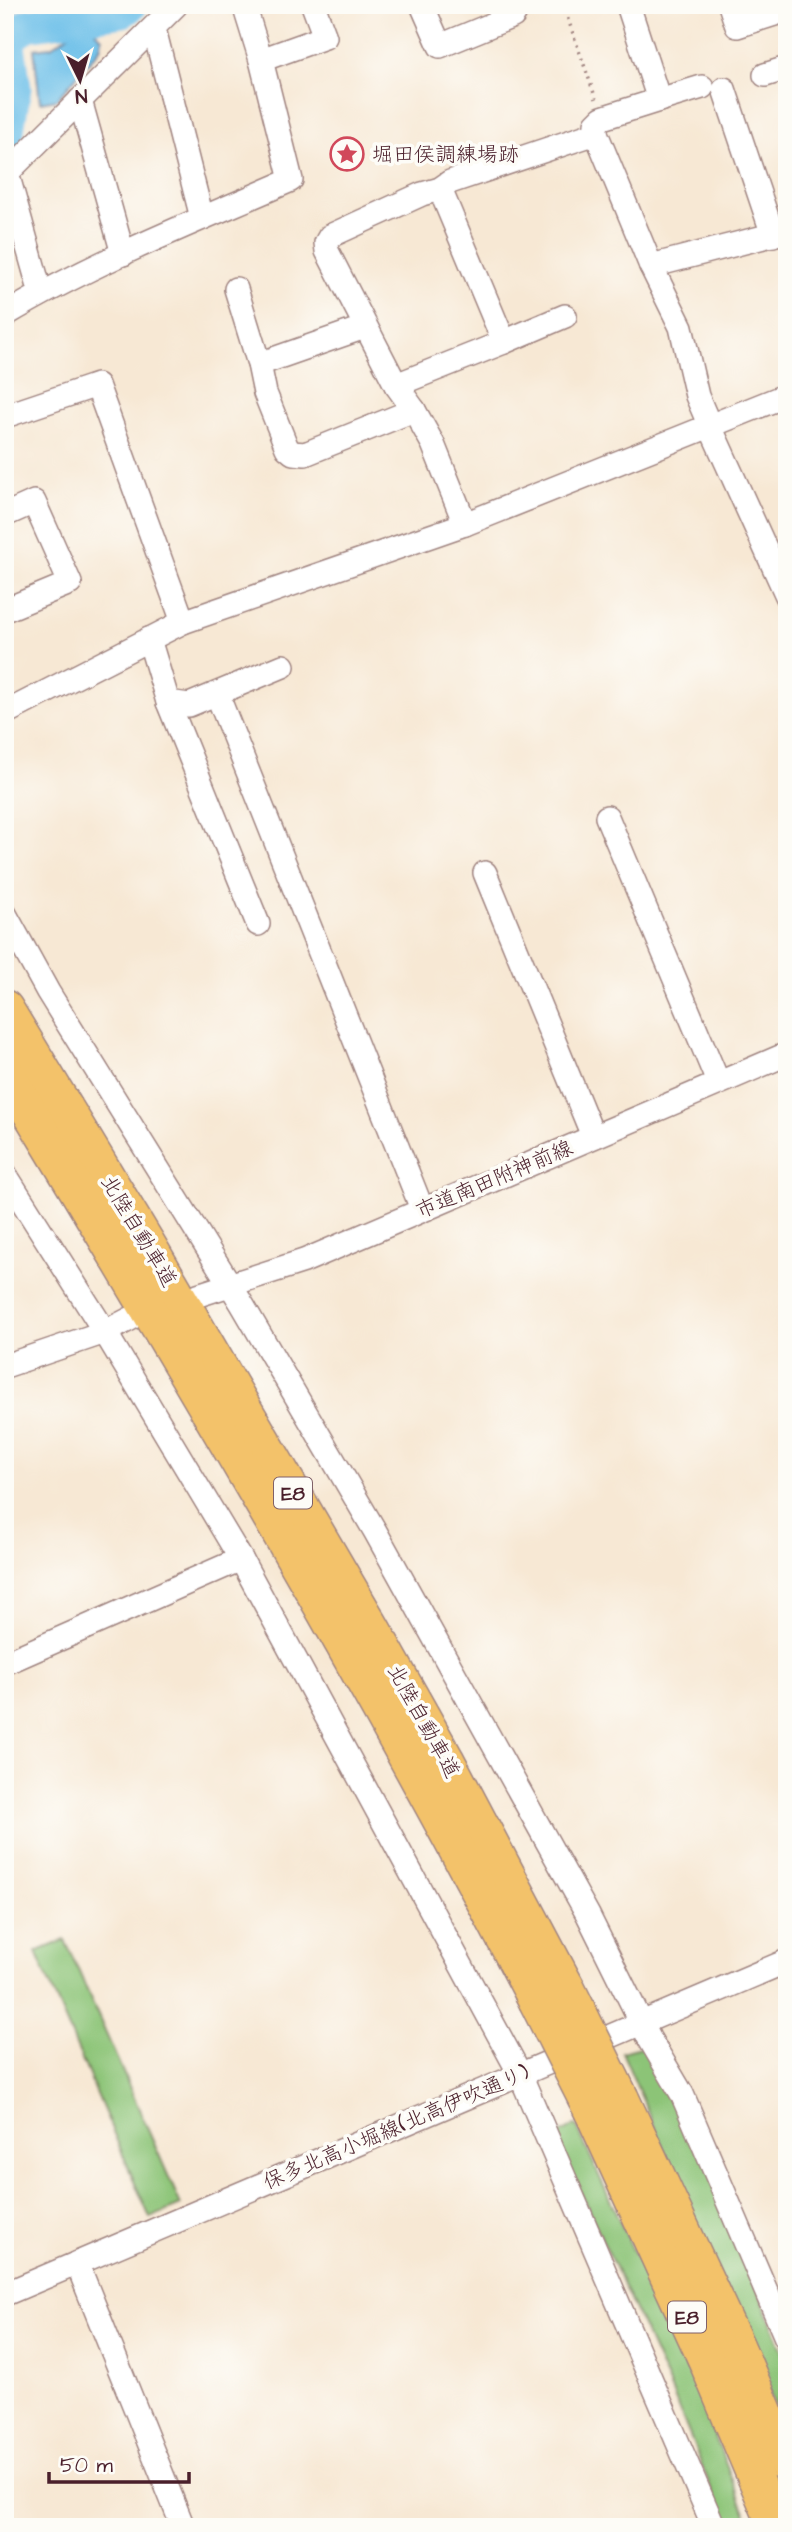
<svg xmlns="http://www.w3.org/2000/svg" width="792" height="2532" viewBox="0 0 792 2532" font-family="'Architects Daughter','Klee One',sans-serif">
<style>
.green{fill:#8cc477;stroke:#6b7251;stroke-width:2}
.water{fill:#6dc0e9;stroke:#5c708a;stroke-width:2}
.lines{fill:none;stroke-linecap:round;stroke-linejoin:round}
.river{stroke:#6dc0e9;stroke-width:33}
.minor-casing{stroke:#a08480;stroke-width:26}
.highway-casing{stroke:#a08480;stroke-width:38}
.path{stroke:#a08480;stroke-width:3.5;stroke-dasharray:2 5;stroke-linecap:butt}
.minor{stroke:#fff;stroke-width:23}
.highway{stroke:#f3c26a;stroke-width:35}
.highway-bridge-casing{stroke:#a08480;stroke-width:38;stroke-linecap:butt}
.highway-bridge{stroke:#f3c26a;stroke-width:35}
.labels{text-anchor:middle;stroke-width:7;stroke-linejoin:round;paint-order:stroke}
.shield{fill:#fdfcf7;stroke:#806168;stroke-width:2}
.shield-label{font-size:19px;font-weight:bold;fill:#4a1f2b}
.poi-label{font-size:21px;fill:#4a1f2b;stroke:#fdfcf7;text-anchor:start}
.street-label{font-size:21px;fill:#4a1f2b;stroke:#fdfcf7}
</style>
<rect width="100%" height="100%" fill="#fdfcf7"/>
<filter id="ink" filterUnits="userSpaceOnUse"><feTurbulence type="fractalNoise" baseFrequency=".0143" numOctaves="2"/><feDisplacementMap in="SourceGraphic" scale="14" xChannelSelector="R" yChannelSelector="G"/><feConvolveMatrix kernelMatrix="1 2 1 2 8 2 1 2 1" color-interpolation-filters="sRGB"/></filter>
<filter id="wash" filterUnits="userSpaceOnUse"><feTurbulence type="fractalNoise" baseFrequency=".00686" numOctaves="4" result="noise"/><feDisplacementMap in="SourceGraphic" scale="28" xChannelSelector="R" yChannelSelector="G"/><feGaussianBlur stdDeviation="1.57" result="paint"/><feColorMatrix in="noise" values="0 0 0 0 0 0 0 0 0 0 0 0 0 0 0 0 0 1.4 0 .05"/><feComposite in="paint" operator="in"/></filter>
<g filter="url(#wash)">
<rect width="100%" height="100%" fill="#f7e8d4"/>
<g class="green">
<polygon points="65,1940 181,2205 150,2218 36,1952"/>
<polygon points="645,2046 681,2102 787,2361 787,2434 622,2052"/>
<polygon points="576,2125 693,2382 751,2527 727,2527 670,2387 555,2137"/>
</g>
<polygon class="water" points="91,27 102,38 100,49 57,99 40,102 34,49 51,47 79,28"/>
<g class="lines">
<polyline class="river" points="5,148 15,88 8,39 27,25 123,11 131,5"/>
</g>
</g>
<g filter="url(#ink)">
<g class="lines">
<defs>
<g id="minor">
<polyline points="422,5 440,46 513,16 518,8 517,5"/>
<polyline points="730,5 737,26 787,10"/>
<polyline points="154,29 202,218"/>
<polyline points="261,60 325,37 313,5"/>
<polyline points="765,75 787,68"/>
<polyline points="724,89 773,235"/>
<polyline points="80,100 123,254"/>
<polyline points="659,100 702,87"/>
<polyline points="596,133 596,124 602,118 659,100 628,5"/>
<polyline points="7,173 41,294"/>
<polyline points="5,175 176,5"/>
<polyline points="651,266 787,231"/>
<polyline points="236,289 259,364"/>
<path d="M5 315C95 261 195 222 291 180L261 60 244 5"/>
<polyline points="365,327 259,364 265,393 287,448 293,453 305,454 414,410"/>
<polyline points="504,342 565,316"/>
<polyline points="396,385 504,342 440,189"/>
<polyline points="5,416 97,385 183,622"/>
<polyline points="5,515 34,502 70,583 5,610"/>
<polyline points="465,524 433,444 414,410 396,385 327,251 326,243 330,236 422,194 440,189 450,182 596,133 651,266 681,327 697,396 709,424 787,596"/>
<polyline points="149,639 168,702 258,924"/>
<polyline points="217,694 422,1209"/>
<polyline points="168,702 189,705 283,666"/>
<polyline points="5,713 183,622 465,524 787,395"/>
<polyline points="607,817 718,1082"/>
<polyline points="485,873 593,1136"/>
<polyline points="5,914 48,992 242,1304 375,1531 588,1915 649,2038 682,2094 787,2340"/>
<polyline points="5,1174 105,1332 241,1559 520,2074 714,2527"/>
<polyline points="198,1295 304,1261 787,1054"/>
<polyline points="5,1366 105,1332 130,1319"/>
<polyline points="5,1663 241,1559"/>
<polyline points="77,2263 183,2527"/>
<polyline points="5,2294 787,1961"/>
</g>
<g id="highway">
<polyline points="5,1008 147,1243 370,1624 446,1759 566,1986"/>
<path d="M5 1071C190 1376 372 1683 536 2000"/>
<polyline points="621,2098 737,2347 787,2464"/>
<polyline points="592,2111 706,2360 776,2527"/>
</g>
</defs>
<use href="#minor" class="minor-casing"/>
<use href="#highway" class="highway-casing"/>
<polyline class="path" points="563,5 596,99"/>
<use href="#minor" class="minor"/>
<use href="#highway" class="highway"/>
<defs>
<g id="highway-bridge">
<polyline points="566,1986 621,2098"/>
<polyline points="536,2000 592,2111"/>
</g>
</defs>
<use href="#highway-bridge" class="highway-bridge-casing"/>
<use href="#highway-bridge" class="highway-bridge"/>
</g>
</g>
<defs>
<symbol id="sight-ring" viewBox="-11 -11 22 22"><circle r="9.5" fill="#fdfcf7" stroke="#d1495b" stroke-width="1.5"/><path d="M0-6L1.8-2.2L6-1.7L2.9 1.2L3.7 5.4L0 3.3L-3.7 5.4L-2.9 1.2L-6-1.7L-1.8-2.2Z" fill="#d1495b"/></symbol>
</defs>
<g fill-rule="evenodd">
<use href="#sight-ring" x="328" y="135" width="38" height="38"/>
</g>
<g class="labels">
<g class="shield">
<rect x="274" y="1477.5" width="38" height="31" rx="5"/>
<rect x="668" y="2301.5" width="38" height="31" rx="5"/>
</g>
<g class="shield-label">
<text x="293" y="1500">E8</text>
<text x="687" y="2324">E8</text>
</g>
<g class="poi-label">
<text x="372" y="161">堀田侯調練場跡</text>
</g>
<g class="street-label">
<text transform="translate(494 1179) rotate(-23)" y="7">市道南田附神前線</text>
<text transform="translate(139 1231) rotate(59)" y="7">北陸自動車道</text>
<text transform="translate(424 1721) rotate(61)" y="7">北陸自動車道</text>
<text transform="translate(396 2127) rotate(-23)" y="7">保多北高小堀線(北高伊吹通り)</text>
</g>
</g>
<rect width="792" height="2532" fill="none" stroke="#fdfcf7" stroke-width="28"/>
<g transform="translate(80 80) rotate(175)" stroke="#fdfcf7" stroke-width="5" paint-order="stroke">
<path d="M0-5L12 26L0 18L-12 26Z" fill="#4a1f2b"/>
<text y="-10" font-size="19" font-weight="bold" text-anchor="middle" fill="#4a1f2b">N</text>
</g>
<path d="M49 2472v10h140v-10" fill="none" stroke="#4a1f2b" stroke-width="3.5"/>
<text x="60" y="2472" font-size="21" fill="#4a1f2b" stroke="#fdfcf7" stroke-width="5" paint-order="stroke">50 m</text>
</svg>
